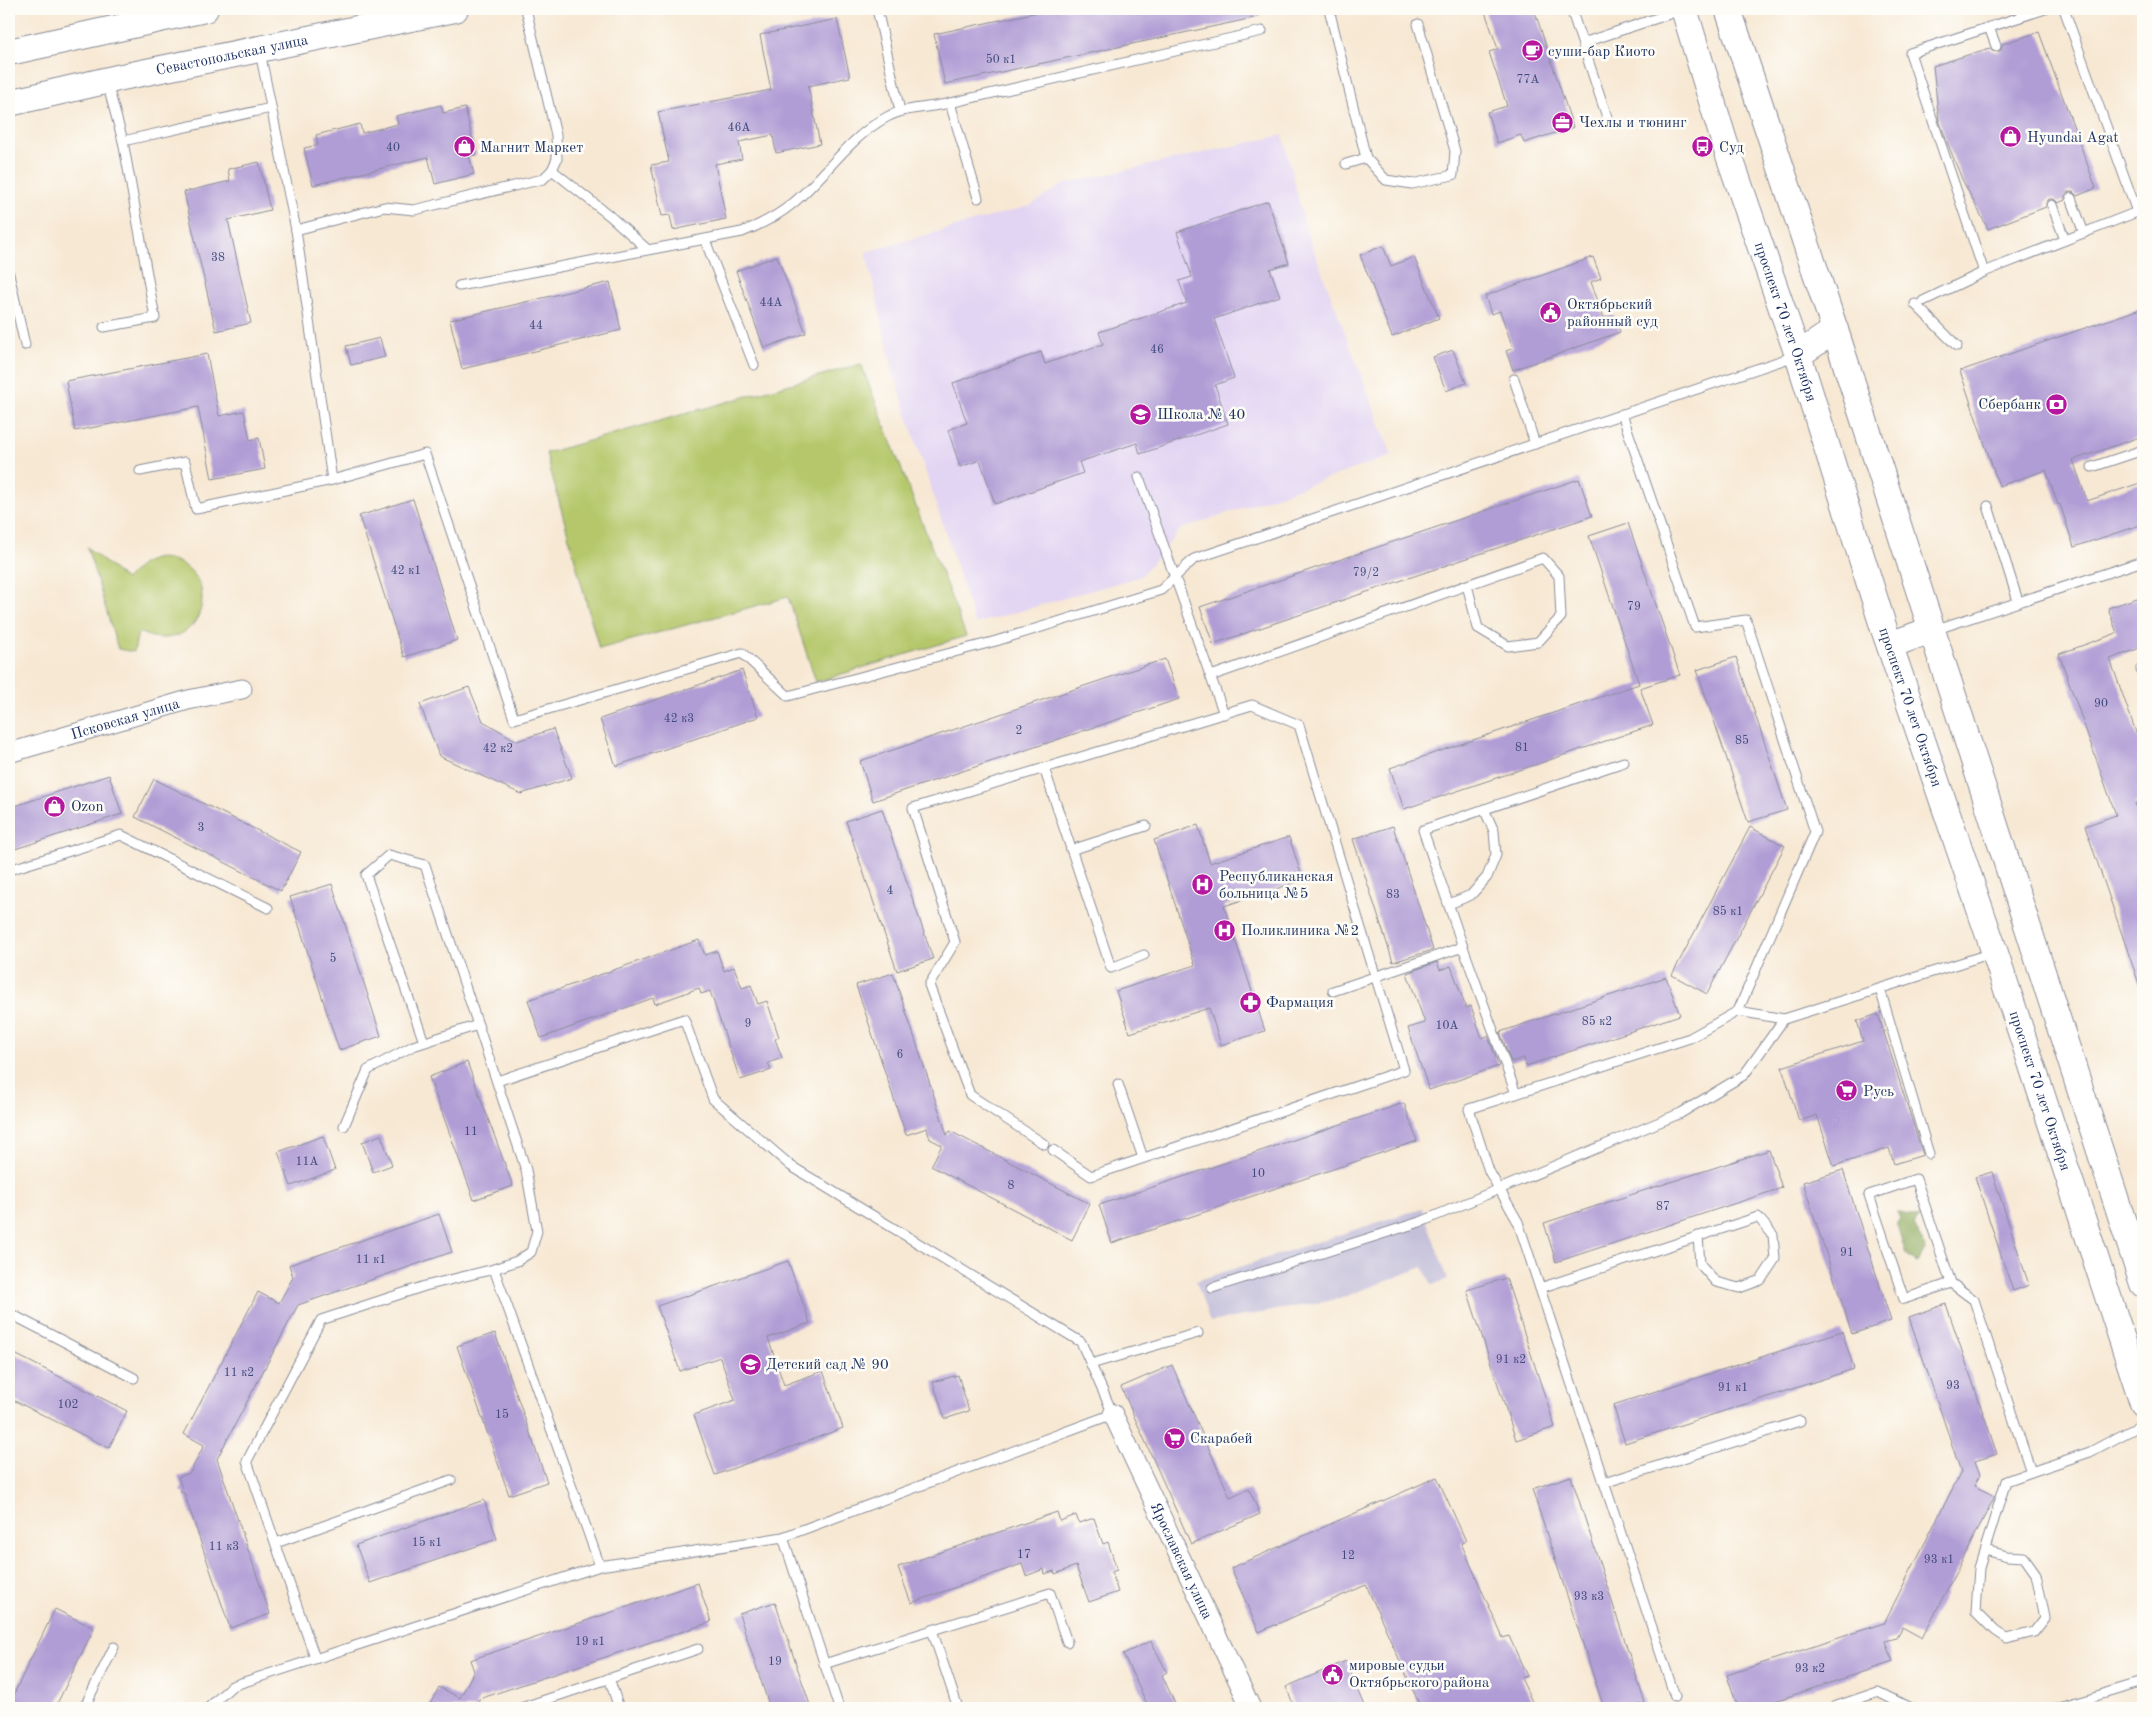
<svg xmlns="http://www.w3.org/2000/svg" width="2152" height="1717" viewBox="0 0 2152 1717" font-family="'Old Standard TT',serif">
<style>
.built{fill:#e2d4f3}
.industrial{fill:#c5c0da}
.green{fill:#b5c76a;stroke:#687b64}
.forest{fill:#90ac5e;stroke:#566e5e}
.building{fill:#b19dd5}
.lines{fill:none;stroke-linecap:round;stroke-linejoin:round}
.service-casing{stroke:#898c98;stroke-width:11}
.minor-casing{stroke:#898c98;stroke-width:21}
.secondary-casing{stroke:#898c98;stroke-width:28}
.service{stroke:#fff;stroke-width:9}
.minor{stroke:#fff;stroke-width:19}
.secondary{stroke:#fff;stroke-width:26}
.labels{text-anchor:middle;stroke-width:5;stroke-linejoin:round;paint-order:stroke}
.number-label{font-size:12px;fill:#404a7c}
.poi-label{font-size:15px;fill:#1b2f5e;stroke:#fdfcf7;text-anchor:start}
.street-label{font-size:15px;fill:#1b2f5e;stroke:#fdfcf7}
</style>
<rect width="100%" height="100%" fill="#fdfcf7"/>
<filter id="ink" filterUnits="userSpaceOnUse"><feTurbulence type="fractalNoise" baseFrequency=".02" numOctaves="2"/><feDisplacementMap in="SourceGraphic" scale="10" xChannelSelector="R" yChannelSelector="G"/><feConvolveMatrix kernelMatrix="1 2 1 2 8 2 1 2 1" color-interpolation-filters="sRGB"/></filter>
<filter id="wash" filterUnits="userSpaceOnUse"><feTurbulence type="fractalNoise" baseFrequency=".0096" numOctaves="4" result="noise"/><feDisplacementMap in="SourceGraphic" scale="20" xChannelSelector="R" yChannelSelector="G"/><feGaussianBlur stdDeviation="1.12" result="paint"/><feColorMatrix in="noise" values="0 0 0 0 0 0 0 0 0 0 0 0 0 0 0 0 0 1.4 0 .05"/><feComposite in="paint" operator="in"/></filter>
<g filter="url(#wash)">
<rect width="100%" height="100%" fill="#f7e8d3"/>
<polygon class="built" points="1283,135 1306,230 1392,456 1181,529 1141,576 975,624 893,371 866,252 1029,206 1064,184"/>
<polygon class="industrial" points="1422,1208 1448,1279 1432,1285 1423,1267 1339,1299 1210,1322 1196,1281"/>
<g class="green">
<polygon points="861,364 966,636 816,682 788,597 599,649 546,453"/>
<path d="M87 547 126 580C137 567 150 555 168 559 228 572 203 662 138 632L134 652 118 649Z"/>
</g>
<polygon class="forest" points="1897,1212 1919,1218 1914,1225 1926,1247 1919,1262 1917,1263 1906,1254 1897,1225 1901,1218"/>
<g id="blocks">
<g class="building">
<polygon points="1052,9 1258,9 1258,17 945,84 934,34"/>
<polygon points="1484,9 1534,9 1573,127 1524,143 1521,135 1497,143 1487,112 1507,106 1489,52 1498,49"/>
<polygon points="837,19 850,77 808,86 820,144 776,153 773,135 739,142 742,159 715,164 726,219 673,230 670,215 662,216 651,165 669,162 658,112 771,90 760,35"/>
<polygon points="2039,32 2096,188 2077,196 2073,192 2068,192 2065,196 2065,200 2058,203 2054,199 2049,199 2046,203 2046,207 1988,229 1962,179 1947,142 1939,120 1933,66 1990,48 1992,51 1998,52 2001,50 2002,44"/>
<polygon points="441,105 443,113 465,108 476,155 469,156 474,174 435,184 428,157 313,185 304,148 318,145 316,135 360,124 362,133 398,124 396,116"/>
<polygon points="259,162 270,210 228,220 251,323 216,331 184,192 230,181 228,169"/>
<polygon points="1268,201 1289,263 1270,269 1280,296 1214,319 1234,378 1215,385 1228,424 1140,454 1137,443 1079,462 1083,473 995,504 980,460 960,467 948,430 967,423 953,383 1041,352 1045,364 1103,344 1099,332 1187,303 1179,281 1192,277 1177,232"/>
<polygon points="1383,246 1391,266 1414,257 1439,318 1392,337 1360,255"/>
<polygon points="777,256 806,333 764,348 736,271"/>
<polygon points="1593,257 1601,278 1591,282 1604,318 1614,315 1620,332 1513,370 1506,351 1513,348 1500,311 1491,314 1485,296"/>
<polygon points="610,282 621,330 462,369 450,320"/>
<polygon points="2143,308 2143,436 2073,460 2087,501 2143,482 2143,524 2074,547 2060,504 2058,505 2046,470 1999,486 1960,371"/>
<polygon points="380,338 385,357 351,365 346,346"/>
<polygon points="1453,350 1466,383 1446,391 1433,357"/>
<polygon points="207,354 219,416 244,411 250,440 259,438 265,469 212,479 198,407 75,431 66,381"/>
<polygon points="1579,479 1592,516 1213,644 1200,607"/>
<polygon points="413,499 457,640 404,657 359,516"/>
<polygon points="1628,523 1680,675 1640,688 1653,725 1404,809 1390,768 1639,684 1589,536"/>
<polygon points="2143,596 2143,647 2110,659 2143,752 2143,800 2135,803 2143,828 2143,986 2140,987 2085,826 2116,815 2059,654 2117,633 2108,608"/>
<polygon points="1736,657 1787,810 1748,822 1697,670"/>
<polygon points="1165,659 1179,699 873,801 860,761"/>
<polygon points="742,670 758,717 616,766 600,719"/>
<polygon points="469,687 483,721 517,741 553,729 572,778 521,794 439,756 420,704"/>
<polygon points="109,775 122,814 9,851 9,808"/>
<polygon points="154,779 301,852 281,891 135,817"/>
<polygon points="882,809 933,959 897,971 846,821"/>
<polygon points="1198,825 1210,863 1289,837 1303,880 1224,906 1265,1031 1221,1045 1209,1008 1130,1033 1116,991 1195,965 1154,840"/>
<polygon points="1393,826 1433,950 1393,962 1353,839"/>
<polygon points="1750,827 1785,846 1707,994 1672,975"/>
<polygon points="332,884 381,1036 339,1050 290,897"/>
<polygon points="699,940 705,955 717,951 724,971 734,967 742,988 751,985 758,1004 767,1001 779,1037 775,1039 782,1058 768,1063 771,1070 740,1080 710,991 701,994 699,988 655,1004 653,998 541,1038 528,1000"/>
<polygon points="1437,962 1440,970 1451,966 1466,1008 1471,1006 1482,1038 1488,1036 1499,1066 1429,1090 1408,1028 1425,1023 1407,973"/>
<polygon points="893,973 947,1135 950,1131 1090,1204 1072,1240 931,1166 942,1145 930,1139 927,1128 906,1135 856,985"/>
<polygon points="1666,977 1680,1015 1526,1066 1524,1058 1511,1062 1500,1032"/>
<polygon points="1878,1014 1923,1155 1894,1164 1889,1148 1834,1166 1817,1115 1799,1121 1782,1067 1863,1041 1857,1021"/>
<polygon points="467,1062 513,1186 474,1200 429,1077"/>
<polygon points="1404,1103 1417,1141 1112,1243 1099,1205"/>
<polygon points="381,1135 392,1165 373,1172 362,1142"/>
<polygon points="323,1136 335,1170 291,1186 278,1152"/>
<polygon points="1769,1150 1782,1188 1556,1262 1544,1223"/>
<polygon points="1843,1170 1891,1321 1852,1334 1803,1182"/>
<polygon points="1992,1172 2029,1285 2013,1291 1975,1177"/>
<polygon points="439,1214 452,1252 298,1305 217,1459 270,1614 230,1628 184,1493 180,1491 182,1488 178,1477 190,1473 204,1445 184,1434 258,1292 279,1303 293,1277 289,1265"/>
<polygon points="788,1261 810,1323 768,1338 784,1385 823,1371 843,1428 715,1475 694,1415 735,1400 720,1357 680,1371 657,1306"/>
<polygon points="1506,1278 1555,1427 1516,1440 1467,1290"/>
<polygon points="1946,1304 1997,1454 1975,1461 1980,1475 1974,1486 1995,1496 1922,1638 1902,1627 1896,1638 1886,1641 1893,1662 1754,1708 1738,1708 1727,1675 1884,1623 1961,1472 1909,1317"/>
<polygon points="1842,1331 1854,1369 1625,1443 1613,1405"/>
<polygon points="495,1333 547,1482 509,1495 457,1346"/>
<polygon points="9,1351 127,1411 109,1448 9,1398"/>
<polygon points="1172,1365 1230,1497 1249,1489 1260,1514 1191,1544 1121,1387"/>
<polygon points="958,1375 969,1411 945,1419 933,1382"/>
<polygon points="1571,1476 1645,1703 1629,1708 1604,1708 1532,1489"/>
<polygon points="1437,1477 1466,1541 1461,1543 1503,1638 1509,1636 1527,1676 1521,1678 1535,1708 1421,1708 1366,1585 1259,1632 1231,1568"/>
<polygon points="484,1500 497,1539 370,1583 356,1545"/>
<polygon points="1057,1512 1060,1521 1076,1515 1079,1523 1094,1518 1103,1544 1108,1542 1117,1570 1111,1572 1118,1592 1089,1602 1076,1566 1055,1574 1054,1571 1045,1574 1044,1569 1026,1576 1022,1564 911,1603 898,1567"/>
<polygon points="698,1583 711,1622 479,1699 475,1706 480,1708 428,1708 439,1687 460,1698 474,1671 470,1660"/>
<polygon points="775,1602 811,1708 770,1708 739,1614"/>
<polygon points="55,1609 94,1628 55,1708 9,1708 9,1704"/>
<polygon points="1151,1641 1167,1672 1162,1675 1177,1708 1149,1708 1123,1654"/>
<polygon points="1346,1661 1366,1708 1295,1708 1286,1687"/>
</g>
</g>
</g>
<g filter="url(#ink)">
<use href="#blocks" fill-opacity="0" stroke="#898c98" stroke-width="1"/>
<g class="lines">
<defs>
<g id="service">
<polyline points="526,9 556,135 557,159 552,170 543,179 414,210 384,207 296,230 332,480 425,454 514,719 742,653 788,696 996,641 1161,590 1194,559 1795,356"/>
<polyline points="877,9 900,111"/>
<polyline points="1329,9 1366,158 1386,180 1412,184 1453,175 1455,151 1418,24"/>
<polyline points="1571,9 1609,123"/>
<polyline points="1989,27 1996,46"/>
<polyline points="1583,43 1681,10"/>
<polyline points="260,52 296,230"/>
<polyline points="950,103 978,198"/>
<polyline points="123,141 271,108"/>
<polyline points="1346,164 1366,158"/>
<polyline points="552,170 610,216 647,249"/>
<polyline points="2071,198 2084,233"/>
<polyline points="2052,205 2065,240"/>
<polyline points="705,240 754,365"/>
<polyline points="1984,272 1910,53 2045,9"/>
<polyline points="9,274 25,345"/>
<path d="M459 286 742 232C760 225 776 217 792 204 825 177 848 138 887 117 906 107 930 108 950 103L1262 31"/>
<polyline points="1923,301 1984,272 2137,212 2064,9"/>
<polyline points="1915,304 1957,346"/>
<polyline points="104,327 155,318 123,141 107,83"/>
<polyline points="1514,379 1535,444"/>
<polyline points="1622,414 1695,627 1746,620 1815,832 1738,1011 1690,1038 1469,1109 1489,1171 1518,1222 1675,1697"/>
<polyline points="2092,467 2143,450"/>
<polyline points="140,471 185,462 196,509 332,480"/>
<polyline points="1139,477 1224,714"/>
<polyline points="1988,506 2018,601"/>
<polyline points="1934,630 2143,561"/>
<polyline points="2143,668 2141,669 2143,675"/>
<polyline points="1211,676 1543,558 1559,576 1561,617 1538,642 1508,646 1478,628 1467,585"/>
<polyline points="1044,768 1111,968 1144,955"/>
<polyline points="1071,850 1146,826"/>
<polyline points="9,870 121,835 268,908"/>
<polyline points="1449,904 1471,895 1487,877 1496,855 1494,831 1484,809"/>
<polyline points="1463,947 1423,830 1624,762"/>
<polyline points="1880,989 1929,1154"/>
<polyline points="1333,991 1463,947 1516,1094"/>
<polyline points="1738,1011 1784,1019 1992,953"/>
<polyline points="1118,1084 1143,1158"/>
<polyline points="344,1126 368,1070 413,1046 478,1025"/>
<polyline points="1044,1144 970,1095 929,985 955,942 913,808 1252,705 1299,725 1404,1070 1091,1176 1053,1150"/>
<polyline points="494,1269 600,1566"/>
<polyline points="1951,1283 1904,1299 1869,1195 1916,1179 1951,1283 1974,1300 2031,1472 2006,1481 1979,1568 1976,1612 1995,1631 2007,1639 2034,1632 2045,1618 2036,1574 2024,1557 2007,1556 1985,1550"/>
<polyline points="1212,1288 1423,1221 1681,1113 1744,1075 1784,1019"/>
<polyline points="1540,1288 1758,1217 1773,1235 1775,1259 1761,1280 1739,1288 1716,1282 1700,1264 1698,1236"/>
<polyline points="9,1313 134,1378"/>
<polyline points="1091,1364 1198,1333"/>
<polyline points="2031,1472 2090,1452 2143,1424"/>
<polyline points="1604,1483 1800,1421"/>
<polyline points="783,1537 839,1708"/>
<polyline points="276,1543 451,1480"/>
<polyline points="932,1630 958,1708"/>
<polyline points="315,1658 247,1461 321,1320 425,1286 494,1269 517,1261 531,1252 537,1231 526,1170 425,865 389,855 366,875 424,1042"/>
<polyline points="824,1664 1050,1593 1067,1642"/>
<polyline points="609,1678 619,1708"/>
<polyline points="84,1708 114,1647"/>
<polyline points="208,1708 232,1686 600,1566 783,1537 1113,1414 1081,1342 791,1166 713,1099 684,1019 497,1081"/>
<polyline points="521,1708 698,1649"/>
<polyline points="1831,1708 1878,1692 1910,1708"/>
<polyline points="2055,1708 2143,1682"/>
</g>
<g id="minor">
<path id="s1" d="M9 753 188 700 242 689"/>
<path id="s2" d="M1113 1414 1251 1708"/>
</g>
<g id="secondary">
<path id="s3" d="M1684 9 1724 141 1798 355 1884 629 1995 953 2143 1403"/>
<polyline points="1728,9 1835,330 2143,1284"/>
<polyline points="9,52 205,9"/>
<path id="s4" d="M9 103 122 77 455 9"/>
<polyline points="1798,355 1835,330"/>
<polyline points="1890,645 1931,630"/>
</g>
</defs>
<use href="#service" class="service-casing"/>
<use href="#minor" class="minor-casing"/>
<use href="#secondary" class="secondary-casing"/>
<use href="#service" class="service"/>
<use href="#minor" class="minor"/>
<use href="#secondary" class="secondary"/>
</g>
</g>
<defs>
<symbol id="cafe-disc" viewBox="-11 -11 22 22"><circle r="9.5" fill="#b5179e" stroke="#fdfcf7"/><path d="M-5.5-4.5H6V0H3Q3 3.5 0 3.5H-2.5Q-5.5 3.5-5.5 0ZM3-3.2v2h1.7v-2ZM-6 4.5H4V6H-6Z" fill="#fff"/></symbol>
<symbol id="office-disc" viewBox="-11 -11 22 22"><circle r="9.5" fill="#b5179e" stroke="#fdfcf7"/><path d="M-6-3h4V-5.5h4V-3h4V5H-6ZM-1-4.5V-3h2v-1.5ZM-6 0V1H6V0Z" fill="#fff"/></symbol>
<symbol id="shop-disc" viewBox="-11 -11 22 22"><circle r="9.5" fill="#b5179e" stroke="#fdfcf7"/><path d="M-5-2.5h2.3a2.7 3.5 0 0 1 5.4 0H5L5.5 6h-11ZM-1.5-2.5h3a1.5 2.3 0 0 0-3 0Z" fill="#fff"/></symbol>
<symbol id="bus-disc" viewBox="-11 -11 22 22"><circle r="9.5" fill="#b5179e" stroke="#fdfcf7"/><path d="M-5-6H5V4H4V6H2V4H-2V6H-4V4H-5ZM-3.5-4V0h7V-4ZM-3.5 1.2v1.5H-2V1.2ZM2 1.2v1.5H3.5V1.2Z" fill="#fff"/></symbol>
<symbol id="civic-disc" viewBox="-11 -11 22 22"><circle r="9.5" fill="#b5179e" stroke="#fdfcf7"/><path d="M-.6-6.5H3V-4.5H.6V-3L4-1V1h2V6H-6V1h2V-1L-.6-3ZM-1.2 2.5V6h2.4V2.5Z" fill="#fff"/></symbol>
<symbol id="bank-disc" viewBox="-11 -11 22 22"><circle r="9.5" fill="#b5179e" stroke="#fdfcf7"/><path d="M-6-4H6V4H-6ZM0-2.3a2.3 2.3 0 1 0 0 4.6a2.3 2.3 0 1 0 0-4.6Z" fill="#fff"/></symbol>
<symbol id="school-disc" viewBox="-11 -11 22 22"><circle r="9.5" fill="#b5179e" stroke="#fdfcf7"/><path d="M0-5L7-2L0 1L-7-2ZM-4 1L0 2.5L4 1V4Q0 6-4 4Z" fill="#fff"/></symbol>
<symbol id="hospital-disc" viewBox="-11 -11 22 22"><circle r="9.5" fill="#b5179e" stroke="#fdfcf7"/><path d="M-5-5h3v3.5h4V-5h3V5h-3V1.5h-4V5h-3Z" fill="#fff"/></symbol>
<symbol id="pharmacy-disc" viewBox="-11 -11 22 22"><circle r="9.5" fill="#b5179e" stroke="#fdfcf7"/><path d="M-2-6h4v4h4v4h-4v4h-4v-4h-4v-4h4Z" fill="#fff"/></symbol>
<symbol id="supermarket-disc" viewBox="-11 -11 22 22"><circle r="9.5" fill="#b5179e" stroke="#fdfcf7"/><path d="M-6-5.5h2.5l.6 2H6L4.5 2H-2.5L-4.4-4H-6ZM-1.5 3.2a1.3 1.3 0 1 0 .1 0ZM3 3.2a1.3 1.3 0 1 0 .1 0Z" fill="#fff"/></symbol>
</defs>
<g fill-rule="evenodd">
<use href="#cafe-disc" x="1520" y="38" width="25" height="25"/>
<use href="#office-disc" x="1550" y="110" width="25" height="25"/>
<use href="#shop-disc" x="1998" y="124" width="25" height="25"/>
<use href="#shop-disc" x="452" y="134" width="25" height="25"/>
<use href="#bus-disc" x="1690" y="134" width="25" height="25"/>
<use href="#civic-disc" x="1538" y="300" width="25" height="25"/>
<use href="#bank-disc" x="2044" y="392" width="25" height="25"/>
<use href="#school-disc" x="1128" y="402" width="25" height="25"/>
<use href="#shop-disc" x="42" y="794" width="25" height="25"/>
<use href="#hospital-disc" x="1190" y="872" width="25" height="25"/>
<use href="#hospital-disc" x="1212" y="918" width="25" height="25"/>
<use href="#pharmacy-disc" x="1238" y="990" width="25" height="25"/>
<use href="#supermarket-disc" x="1834" y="1078" width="25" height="25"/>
<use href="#school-disc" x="738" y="1352" width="25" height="25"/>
<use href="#supermarket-disc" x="1162" y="1426" width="25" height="25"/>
<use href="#civic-disc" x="1320" y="1662" width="25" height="25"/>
</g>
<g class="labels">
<g class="number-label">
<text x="1001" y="63">50 к1</text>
<text x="1528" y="83">77А</text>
<text x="739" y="131">46А</text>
<text x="393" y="151">40</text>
<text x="218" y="261">38</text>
<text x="771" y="306">44А</text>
<text x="536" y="329">44</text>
<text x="1157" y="353">46</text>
<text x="406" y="574">42 к1</text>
<text x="1366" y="576">79/2</text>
<text x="1634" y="610">79</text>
<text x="2101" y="707">90</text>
<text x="679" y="722">42 к3</text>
<text x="1019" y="734">2</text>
<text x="1742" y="744">85</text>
<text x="1522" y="751">81</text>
<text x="498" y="752">42 к2</text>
<text x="201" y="831">3</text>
<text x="890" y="894">4</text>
<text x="1393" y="898">83</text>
<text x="1728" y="915">85 к1</text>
<text x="333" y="962">5</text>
<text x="1597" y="1025">85 к2</text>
<text x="748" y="1027">9</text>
<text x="1447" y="1029">10А</text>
<text x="900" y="1058">6</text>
<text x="471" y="1135">11</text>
<text x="307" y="1165">11А</text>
<text x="1258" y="1177">10</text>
<text x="1011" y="1189">8</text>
<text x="1663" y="1210">87</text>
<text x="1847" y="1256">91</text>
<text x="371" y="1263">11 к1</text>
<text x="1511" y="1363">91 к2</text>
<text x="239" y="1376">11 к2</text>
<text x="1953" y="1389">93</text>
<text x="1733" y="1391">91 к1</text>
<text x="68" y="1408">102</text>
<text x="502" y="1418">15</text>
<text x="427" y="1546">15 к1</text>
<text x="224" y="1550">11 к3</text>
<text x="1024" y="1558">17</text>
<text x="1348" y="1559">12</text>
<text x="1939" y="1563">93 к1</text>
<text x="1589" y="1600">93 к3</text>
<text x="590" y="1645">19 к1</text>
<text x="775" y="1665">19</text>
<text x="1810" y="1672">93 к2</text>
</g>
<g class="poi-label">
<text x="1548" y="56">суши-бар Киото</text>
<text x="1579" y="127">Чехлы и тюнинг</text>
<text x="2027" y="142">Hyundai Agat</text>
<text x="480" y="152">Магнит Маркет</text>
<text x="1719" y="152">Суд</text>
<text x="1567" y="309">Октябрьский<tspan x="1567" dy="17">районный суд</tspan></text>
<text x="2041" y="409" text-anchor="end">Сбербанк</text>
<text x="1157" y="419">Школа № 40</text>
<text x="71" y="811">Ozon</text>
<text x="1219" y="881">Республиканская<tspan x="1219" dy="17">больница №5</tspan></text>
<text x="1241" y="935">Поликлиника №2</text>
<text x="1266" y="1007">Фармация</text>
<text x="1863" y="1096">Русь</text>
<text x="766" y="1369">Детский сад № 90</text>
<text x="1190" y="1443">Скарабей</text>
<text x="1349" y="1670">мировые судьи<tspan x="1349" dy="17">Октябрьского района</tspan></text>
</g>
<g class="street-label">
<text dy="5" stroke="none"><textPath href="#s4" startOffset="228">Севастопольская улица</textPath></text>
<text dy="5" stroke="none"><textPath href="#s3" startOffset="329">проспект 70 лет Октября</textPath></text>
<text dy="5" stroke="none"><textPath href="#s3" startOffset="734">проспект 70 лет Октября</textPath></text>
<text dy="5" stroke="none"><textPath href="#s1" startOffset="121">Псковская улица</textPath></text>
<text dy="5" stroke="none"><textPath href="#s3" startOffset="1139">проспект 70 лет Октября</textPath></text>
<text dy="5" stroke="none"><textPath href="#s2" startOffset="162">Ярославская улица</textPath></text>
</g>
</g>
<rect width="2152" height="1717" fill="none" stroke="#fdfcf7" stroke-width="30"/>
</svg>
